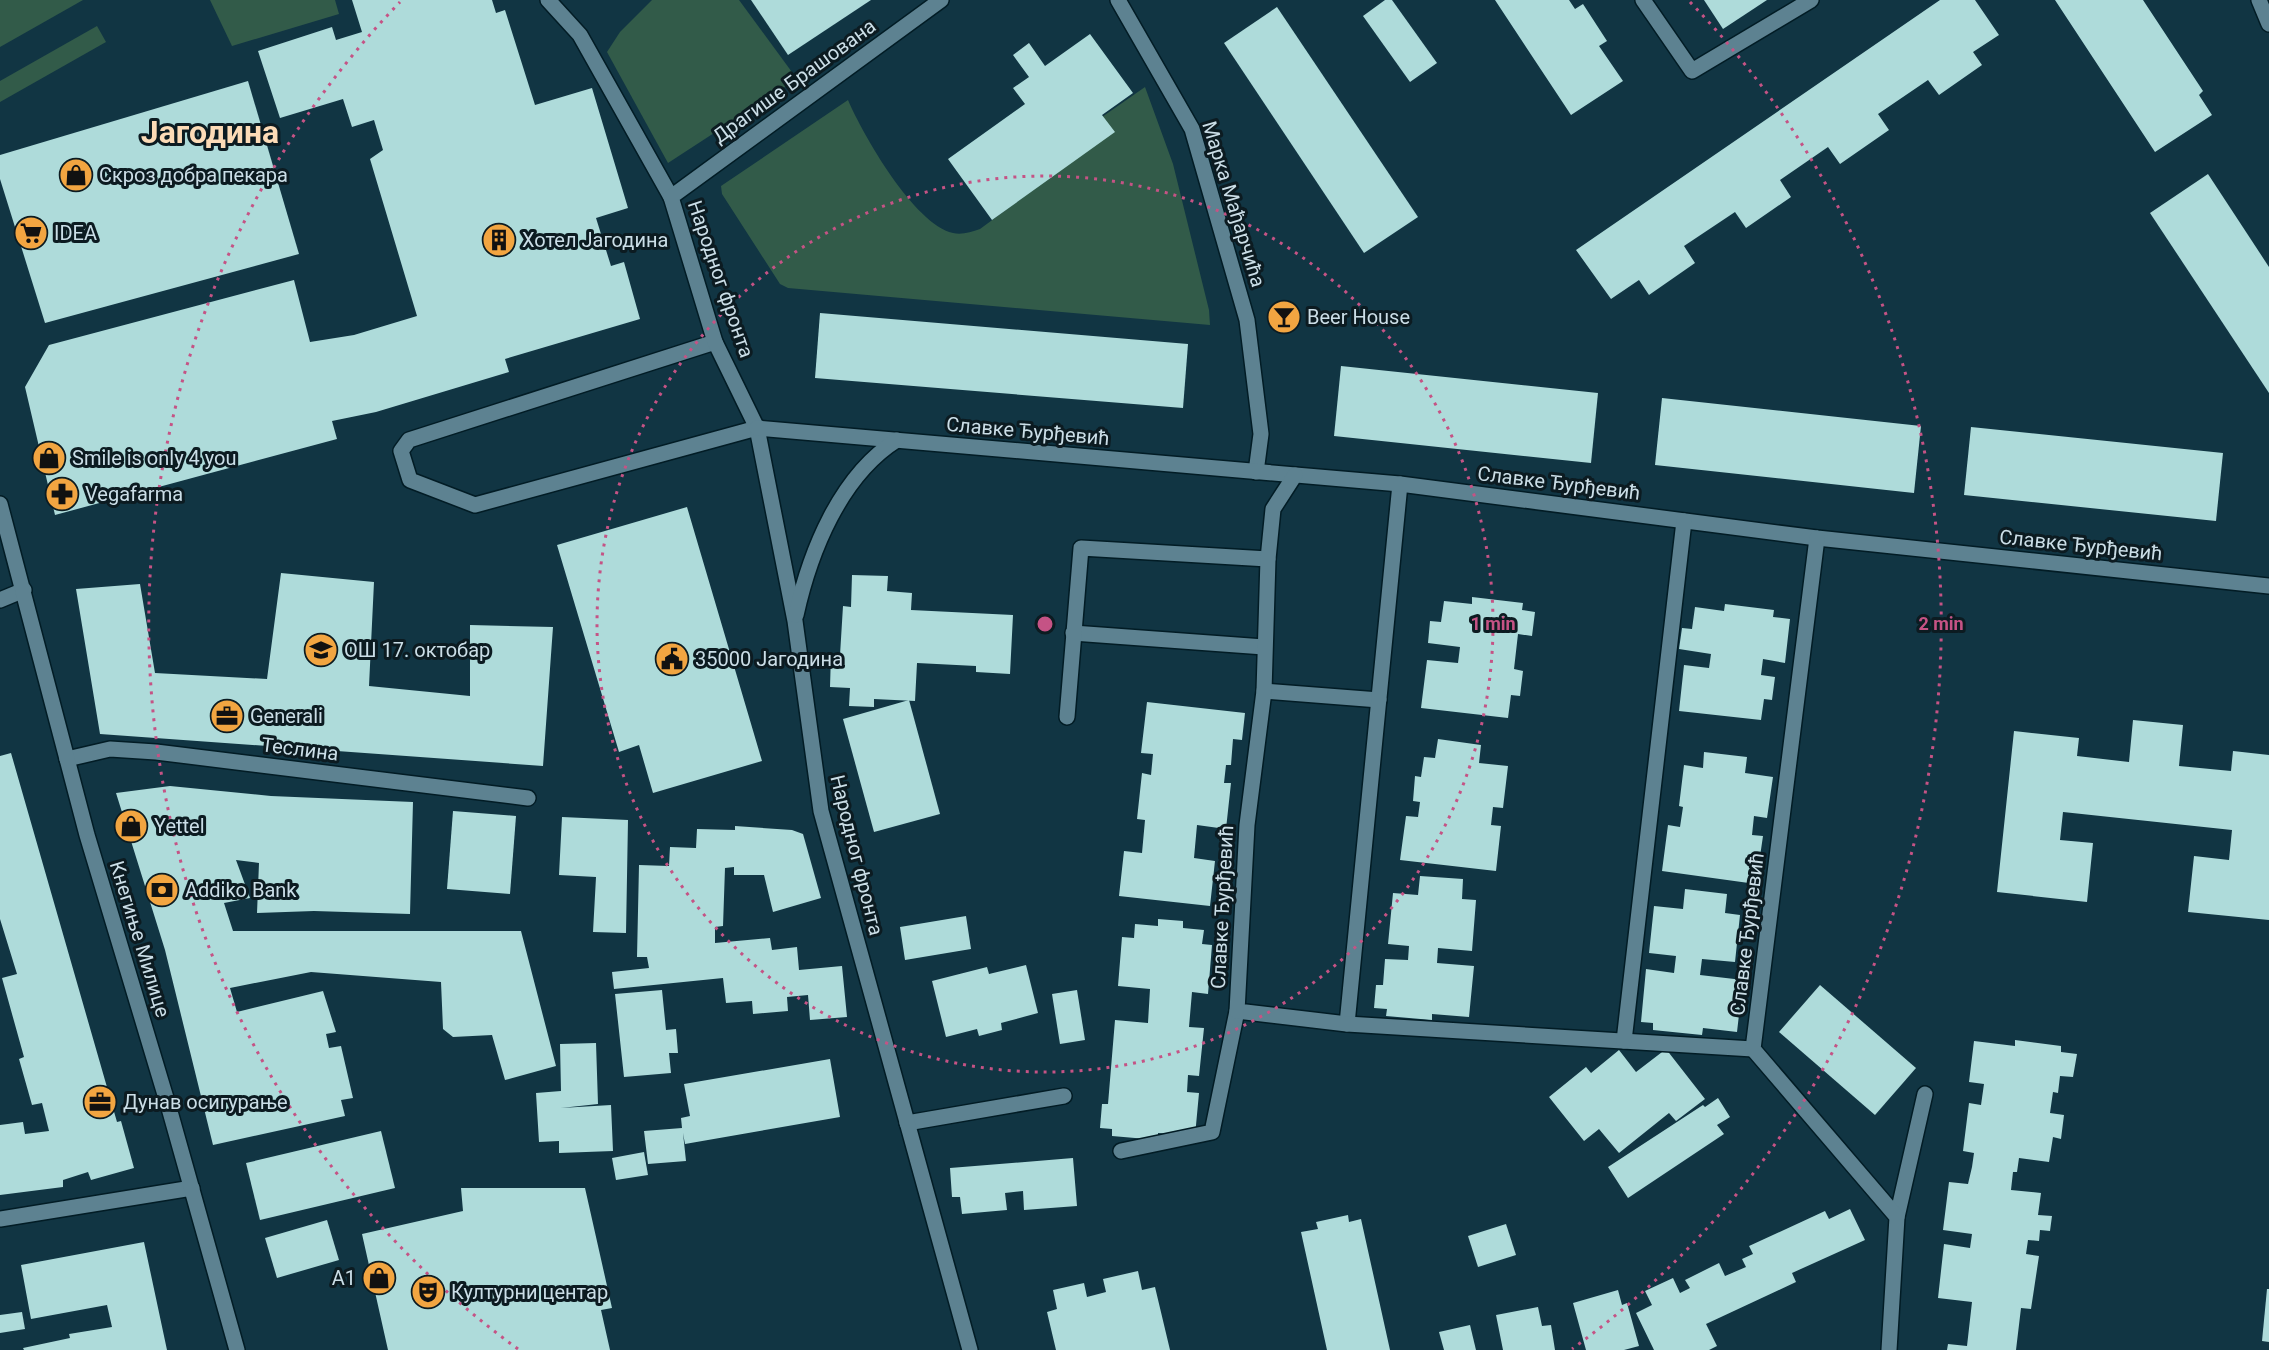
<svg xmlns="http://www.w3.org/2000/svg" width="2269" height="1350" viewBox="0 0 2269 1350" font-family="Roboto,sans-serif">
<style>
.green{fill:#325b49}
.building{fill:#aedbda}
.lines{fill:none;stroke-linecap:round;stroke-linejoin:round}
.service-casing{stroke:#021c25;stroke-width:18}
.pedestrian-casing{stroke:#021c25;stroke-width:18}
.minor-casing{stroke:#021c25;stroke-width:18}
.tertiary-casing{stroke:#021c25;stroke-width:18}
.secondary-casing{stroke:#021c25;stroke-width:18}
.service{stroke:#5d8291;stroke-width:15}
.pedestrian{stroke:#5d8291;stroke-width:15}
.minor{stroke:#5d8291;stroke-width:15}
.tertiary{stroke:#5d8291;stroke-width:15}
.secondary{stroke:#5d8291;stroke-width:15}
.ring{fill:none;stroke:#c55385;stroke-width:3;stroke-dasharray:3 6}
.labels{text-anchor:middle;stroke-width:6;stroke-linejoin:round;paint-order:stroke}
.street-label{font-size:20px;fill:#cbdee7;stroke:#0c1b21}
.poi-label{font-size:20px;fill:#cbdee7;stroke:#0c1b21;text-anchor:start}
.town-label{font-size:32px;font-weight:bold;fill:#fcdbb7;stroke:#0c1b21}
.centre{fill:#c55385;stroke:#0c1b21;stroke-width:3}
.ring-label{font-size:18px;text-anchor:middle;font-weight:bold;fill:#c55385;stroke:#0c1b21;stroke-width:6;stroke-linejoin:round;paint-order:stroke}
</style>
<rect width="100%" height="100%" fill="#113543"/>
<g class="green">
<polygon points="0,0 83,0 0,47"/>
<polygon points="210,0 335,0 339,14 232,46"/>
<polygon points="652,0 739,0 797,79 668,163 607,52 620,32"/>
<polygon points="97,26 106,42 0,102 0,81"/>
<path d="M1145 87 1173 164 1209 310 1210 325 788 288 780 284 722 194 721 186 848 100C863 135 914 224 953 233 962 235 971 232 980 229L1113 131 1102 117Z"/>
</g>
<g class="building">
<polygon points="352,0 492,0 496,13 505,10 535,105 592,88 628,208 596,218 611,266 624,262 640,319 505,359 509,372 376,412 332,421 337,439 55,515 25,387 49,345 294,280 310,342 354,335 417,316 370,159 383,150 374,120 352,127 343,99 280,118 258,51 332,27 336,40 362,32"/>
<polygon points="751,0 871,0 788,55"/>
<polygon points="1385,0 1392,0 1437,63 1410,82 1363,16"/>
<polygon points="1495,0 1569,0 1575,9 1583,4 1607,41 1599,46 1623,81 1571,115"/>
<polygon points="1704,0 1767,0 1723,29"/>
<polygon points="1940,0 1975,0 1999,35 1973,52 1982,65 1939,95 1928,80 1878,114 1889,130 1840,164 1828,147 1780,180 1791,197 1746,228 1735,212 1684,246 1695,263 1649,295 1639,280 1611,299 1576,250"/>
<polygon points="2055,0 2143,0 2203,91 2199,95 2212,115 2155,152"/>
<polygon points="1277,7 1418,217 1364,253 1224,43"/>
<polygon points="1090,34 1133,93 1102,115 1115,132 992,220 948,159 1025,104 1013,88 1029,77 1013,55 1029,43 1045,66"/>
<polygon points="248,81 299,254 45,323 0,179 0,155"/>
<polygon points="2208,174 2269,267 2269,393 2150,213"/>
<polygon points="820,313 1188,344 1183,408 815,378"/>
<polygon points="1341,366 1598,393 1591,463 1334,436"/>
<polygon points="1662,398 1921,426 1914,493 1655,465"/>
<polygon points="1971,427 2223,453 2216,521 1964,495"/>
<polygon points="687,507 762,761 653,793 639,745 619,752 557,545"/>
<polygon points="281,573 374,582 369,686 470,696 470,625 553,627 543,766 100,734 76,589 140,584 155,673 267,679"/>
<polygon points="852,575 888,576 887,591 912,593 911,610 1013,615 1010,674 976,672 976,666 917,663 915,701 874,699 874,707 849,706 850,688 830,687 831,654 840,655 843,606 851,607"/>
<polygon points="1472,597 1523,603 1522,610 1535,612 1532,636 1518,634 1514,669 1523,671 1520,696 1511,695 1508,718 1421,708 1427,660 1458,663 1460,647 1428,643 1430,621 1441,622 1444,601 1472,604"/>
<polygon points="1725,604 1774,610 1773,617 1790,619 1785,663 1763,659 1761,675 1775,677 1772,700 1764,699 1761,720 1679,711 1684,665 1709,668 1711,654 1679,649 1682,628 1692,629 1695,607 1724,611"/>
<polygon points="909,700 940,814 874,832 843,719"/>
<polygon points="1147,702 1245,713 1242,740 1233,739 1231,765 1226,765 1224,783 1231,783 1226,829 1197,825 1194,858 1215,861 1210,906 1119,896 1124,851 1142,853 1145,820 1137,819 1142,773 1151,775 1153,754 1141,753"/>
<polygon points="2133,720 2183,725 2179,766 2231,771 2233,751 2269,755 2269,920 2188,912 2194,856 2229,860 2232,830 2063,812 2060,840 2093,843 2087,902 1997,892 2014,731 2079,738 2077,756 2129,762"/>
<polygon points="1438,739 1481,745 1479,763 1508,766 1503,808 1493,807 1491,825 1501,826 1496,871 1400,860 1406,816 1418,817 1420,802 1413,801 1415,776 1421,777 1424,757 1435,758"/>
<polygon points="1704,752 1747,757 1745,773 1773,777 1767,818 1754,816 1752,835 1763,836 1756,884 1662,871 1668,825 1680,827 1683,807 1679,806 1684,765 1703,768"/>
<polygon points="11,753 117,1122 121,1121 134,1168 91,1180 88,1172 63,1180 63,1187 0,1195 0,1125 23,1122 25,1134 49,1131 42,1103 32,1105 19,1059 24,1057 2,978 17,974 0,919 0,756"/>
<polygon points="170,786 271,796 413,802 410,914 314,911 257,913 259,863 236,860 250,898 224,903 233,931 521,931 556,1066 505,1080 492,1035 453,1037 443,1029 441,982 311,972 230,988 237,1012 323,991 336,1032 326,1034 329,1048 341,1046 353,1098 341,1100 345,1116 213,1145 165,950 116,793"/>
<polygon points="453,811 516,816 510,894 447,889"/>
<polygon points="562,817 628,820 626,933 593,932 596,877 559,875"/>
<polygon points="735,826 792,830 803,834 821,898 773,912 764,875 734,875 734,867 725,868 723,926 715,927 715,943 770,938 772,950 797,947 799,970 842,966 847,1017 810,1020 808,995 787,997 788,1011 753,1014 752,1001 726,1003 723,978 614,989 612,972 649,968 647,957 637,957 639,865 669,866 670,847 696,848 697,829 735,830"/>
<polygon points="1420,876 1463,879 1462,899 1476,900 1472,951 1438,948 1437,963 1474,966 1469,1017 1432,1014 1432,1020 1386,1016 1387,1009 1374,1008 1376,985 1383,985 1385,959 1408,960 1409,946 1388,944 1393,893 1418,895"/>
<polygon points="1685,889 1727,894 1725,913 1740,915 1735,962 1702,959 1700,975 1743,980 1737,1032 1703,1028 1702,1035 1653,1030 1653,1023 1641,1022 1646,969 1674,973 1676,956 1649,953 1654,906 1683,909"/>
<polygon points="966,916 971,949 905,960 900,927"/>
<polygon points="1158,919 1183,921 1183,928 1204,930 1202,944 1212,945 1208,994 1192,992 1189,1027 1204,1028 1199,1076 1188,1075 1187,1092 1199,1093 1195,1136 1158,1133 1158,1140 1112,1136 1112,1129 1100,1128 1102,1104 1108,1104 1115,1020 1148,1023 1150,989 1118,986 1122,937 1134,938 1135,924 1158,926"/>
<polygon points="1026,965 1038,1013 1001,1023 1002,1030 979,1036 977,1029 946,1037 932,981 987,967 989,974"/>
<polygon points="1820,985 1916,1068 1875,1115 1779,1032"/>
<polygon points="662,990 666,1030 676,1029 678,1053 669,1053 671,1073 624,1077 615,994"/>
<polygon points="1077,990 1085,1040 1060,1044 1052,994"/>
<polygon points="2015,1040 2061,1046 2061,1052 2077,1054 2073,1077 2060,1076 2058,1093 2053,1092 2050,1113 2064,1115 2061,1139 2053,1137 2049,1162 2019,1158 2017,1172 2013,1172 2011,1190 2041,1193 2038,1215 2052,1216 2050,1231 2040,1230 2039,1241 2028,1240 2026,1254 2039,1256 2031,1309 2021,1308 2016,1350 1947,1350 1948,1344 1967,1346 1972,1302 1938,1298 1944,1244 1970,1248 1972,1234 1943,1230 1949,1182 1968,1184 1972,1167 1974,1153 1963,1151 1969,1103 1981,1105 1984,1084 1969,1082 1974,1041 2015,1046"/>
<polygon points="596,1043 598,1104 561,1108 611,1105 613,1151 559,1153 559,1141 539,1142 536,1093 561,1091 560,1044"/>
<polygon points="1666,1049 1705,1099 1676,1121 1669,1113 1619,1153 1599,1129 1584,1141 1549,1097 1586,1067 1591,1073 1619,1050 1636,1072"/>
<polygon points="830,1059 840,1117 685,1144 683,1133 686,1161 648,1164 644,1131 682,1128 681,1118 690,1116 684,1084"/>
<polygon points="1718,1098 1730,1117 1717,1125 1724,1134 1628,1198 1608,1167 1703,1105 1705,1107"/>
<polygon points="381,1131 395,1188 260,1220 246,1163"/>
<polygon points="644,1152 648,1175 616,1180 612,1158"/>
<polygon points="1073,1158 1077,1206 1024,1210 1023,1191 1005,1193 1007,1210 962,1214 960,1197 952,1197 950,1168"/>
<polygon points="461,1188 585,1188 612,1308 601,1310 610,1350 388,1350 362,1234 463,1211"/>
<polygon points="1850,1209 1865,1240 1792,1273 1796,1282 1706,1324 1717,1346 1709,1350 1654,1350 1636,1313 1652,1305 1645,1291 1673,1278 1680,1293 1690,1288 1685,1280 1719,1263 1725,1276 1746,1267 1742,1259 1753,1254 1749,1246 1825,1211 1829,1219"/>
<polygon points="1348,1215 1349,1222 1361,1219 1390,1350 1327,1350 1301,1232 1318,1229 1316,1222"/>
<polygon points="327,1220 339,1260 277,1278 265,1238"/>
<polygon points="1506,1224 1516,1255 1478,1267 1468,1236"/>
<polygon points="144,1242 167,1350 24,1350 23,1348 70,1338 69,1334 112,1327 107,1305 31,1319 21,1265"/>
<polygon points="1138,1271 1142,1290 1155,1287 1170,1350 1056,1350 1047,1312 1057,1309 1053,1290 1084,1283 1087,1297 1106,1292 1103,1279"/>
<polygon points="2267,1289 2269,1289 2269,1342 2262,1341"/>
<polygon points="1618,1290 1622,1305 1627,1303 1639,1346 1624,1350 1586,1350 1573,1303"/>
<polygon points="1538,1307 1542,1326 1551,1325 1555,1350 1503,1350 1496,1315"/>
<polygon points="22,1312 25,1329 0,1333 0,1315"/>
<polygon points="1470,1325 1476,1350 1444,1350 1439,1332"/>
</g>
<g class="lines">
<defs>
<g id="service">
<polyline points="715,342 409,440 401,451 410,480 475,505 757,428"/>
<polyline points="1073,633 1264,647"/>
<polyline points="1264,691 1379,700"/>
<polyline points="1067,717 1081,548 1268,559"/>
<polyline points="1347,1024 1400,484"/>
<polyline points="907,1123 1064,1096"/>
<polyline points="1121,1151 1212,1132 1237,1011"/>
<polyline points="1897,1217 1925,1094"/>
</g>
<polyline id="pedestrian" points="548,0 580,35 671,197"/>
<g id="minor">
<polyline points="941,0 671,197 715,342 757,428 795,621 821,811 970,1350"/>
<polyline points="1118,0 1192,129 1247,320 1261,434 1256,472"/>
<polyline points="1643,0 1692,71 1811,0"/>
<polyline points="757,428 1400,484 1817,538 2269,586"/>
<polyline points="1295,475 1273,509 1268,559 1264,691 1247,825 1237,1011 1347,1024 1753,1049"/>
<polyline points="1817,538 1753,1049 1897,1217 1889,1350"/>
<polyline points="0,600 24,590"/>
<path d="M796 615C810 552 840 476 897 440"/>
<polyline points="67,759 110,749 156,752 528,798"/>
<polyline points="1624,1041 1684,521"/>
<polyline points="0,1219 192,1188"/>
</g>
<polyline id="tertiary" points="0,504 87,835 169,1108 237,1350"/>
<polyline id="secondary" points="2259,0 2269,24"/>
</defs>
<use href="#service" class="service-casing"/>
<use href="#pedestrian" class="pedestrian-casing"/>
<use href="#minor" class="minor-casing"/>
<use href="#tertiary" class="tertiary-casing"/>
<use href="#secondary" class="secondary-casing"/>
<use href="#service" class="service"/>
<use href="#pedestrian" class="pedestrian"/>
<use href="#minor" class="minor"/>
<use href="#tertiary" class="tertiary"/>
<use href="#secondary" class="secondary"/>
</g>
<g class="ring">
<circle cx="1045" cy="624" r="448"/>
<path d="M518 1349A896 896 0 0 1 400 2M1690 2A896 896 0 0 1 1572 1349"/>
</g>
<defs>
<symbol id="shop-disc" viewBox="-11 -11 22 22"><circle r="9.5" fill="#f2a541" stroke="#0c1b21"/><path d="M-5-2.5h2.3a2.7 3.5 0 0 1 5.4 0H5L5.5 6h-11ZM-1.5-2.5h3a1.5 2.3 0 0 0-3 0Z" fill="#111"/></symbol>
<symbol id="supermarket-disc" viewBox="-11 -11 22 22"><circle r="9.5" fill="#f2a541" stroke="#0c1b21"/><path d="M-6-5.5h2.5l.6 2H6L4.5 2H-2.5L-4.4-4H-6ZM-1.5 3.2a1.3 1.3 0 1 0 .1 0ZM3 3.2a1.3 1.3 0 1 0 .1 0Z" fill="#111"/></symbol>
<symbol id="building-disc" viewBox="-11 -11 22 22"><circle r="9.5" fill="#f2a541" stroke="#0c1b21"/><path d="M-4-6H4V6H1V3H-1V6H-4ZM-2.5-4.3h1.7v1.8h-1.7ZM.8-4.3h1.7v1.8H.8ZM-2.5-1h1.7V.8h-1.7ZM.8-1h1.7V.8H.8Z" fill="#111"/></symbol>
<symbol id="bar-disc" viewBox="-11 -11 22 22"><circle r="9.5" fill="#f2a541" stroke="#0c1b21"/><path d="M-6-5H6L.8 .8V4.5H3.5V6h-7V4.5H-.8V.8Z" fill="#111"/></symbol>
<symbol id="pharmacy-disc" viewBox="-11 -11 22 22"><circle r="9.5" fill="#f2a541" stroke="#0c1b21"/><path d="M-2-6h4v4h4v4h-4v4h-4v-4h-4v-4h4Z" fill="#111"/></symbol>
<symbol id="school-disc" viewBox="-11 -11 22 22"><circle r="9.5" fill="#f2a541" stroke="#0c1b21"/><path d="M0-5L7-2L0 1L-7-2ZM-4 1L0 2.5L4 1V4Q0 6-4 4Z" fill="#111"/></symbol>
<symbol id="civic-disc" viewBox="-11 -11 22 22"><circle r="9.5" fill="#f2a541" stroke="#0c1b21"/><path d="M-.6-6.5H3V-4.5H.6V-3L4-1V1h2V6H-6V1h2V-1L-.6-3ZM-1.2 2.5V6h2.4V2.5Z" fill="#111"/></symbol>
<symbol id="office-disc" viewBox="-11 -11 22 22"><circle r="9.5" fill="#f2a541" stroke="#0c1b21"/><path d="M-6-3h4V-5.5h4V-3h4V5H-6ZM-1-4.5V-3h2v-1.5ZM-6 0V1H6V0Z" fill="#111"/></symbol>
<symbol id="bank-disc" viewBox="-11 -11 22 22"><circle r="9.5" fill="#f2a541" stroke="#0c1b21"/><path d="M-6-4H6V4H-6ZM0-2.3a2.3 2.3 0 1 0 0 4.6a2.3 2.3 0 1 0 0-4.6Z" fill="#111"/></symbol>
<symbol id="theatre-disc" viewBox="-11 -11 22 22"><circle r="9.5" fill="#f2a541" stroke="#0c1b21"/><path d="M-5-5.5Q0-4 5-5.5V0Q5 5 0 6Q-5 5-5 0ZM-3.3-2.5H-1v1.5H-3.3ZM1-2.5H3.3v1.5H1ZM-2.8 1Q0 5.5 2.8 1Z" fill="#111"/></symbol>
</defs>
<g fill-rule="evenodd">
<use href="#shop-disc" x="57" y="156" width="38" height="38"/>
<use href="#supermarket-disc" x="12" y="214" width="38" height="38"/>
<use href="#building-disc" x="480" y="221" width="38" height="38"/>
<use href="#bar-disc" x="1265" y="298" width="38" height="38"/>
<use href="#shop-disc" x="30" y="439" width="38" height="38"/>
<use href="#pharmacy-disc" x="43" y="475" width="38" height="38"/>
<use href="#school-disc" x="302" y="631" width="38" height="38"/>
<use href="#civic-disc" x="653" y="640" width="38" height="38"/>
<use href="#office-disc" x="208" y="697" width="38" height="38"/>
<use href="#shop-disc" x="112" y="807" width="38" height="38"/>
<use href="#bank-disc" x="143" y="871" width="38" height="38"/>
<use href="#office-disc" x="81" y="1083" width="38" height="38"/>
<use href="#shop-disc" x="360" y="1259" width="38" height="38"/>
<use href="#theatre-disc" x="409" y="1273" width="38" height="38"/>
</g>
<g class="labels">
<g class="street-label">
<text transform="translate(794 81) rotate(-36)" y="7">Драгише Брашована</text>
<text transform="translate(1234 204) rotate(73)" y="7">Марка Мађарчића</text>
<text transform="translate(721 279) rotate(71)" y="7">Народног фронта</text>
<text transform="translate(1028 431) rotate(5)" y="7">Славке Ђурђевић</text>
<text transform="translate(1559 483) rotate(7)" y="7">Славке Ђурђевић</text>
<text transform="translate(2081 545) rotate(6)" y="7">Славке Ђурђевић</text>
<text transform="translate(300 749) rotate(7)" y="7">Теслина</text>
<text transform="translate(857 855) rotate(76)" y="7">Народног фронта</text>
<text transform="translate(1222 907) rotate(-87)" y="7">Славке Ђурђевић</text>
<text transform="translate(1747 934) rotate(-83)" y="7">Славке Ђурђевић</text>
<text transform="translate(140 939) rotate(73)" y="7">Кнегиње Милице</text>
</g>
<g class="poi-label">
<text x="99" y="182">Скроз добра пекара</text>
<text x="54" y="240">IDEA</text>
<text x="522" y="247">Хотел Јагодина</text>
<text x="1307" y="324">Beer House</text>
<text x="72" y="465">Smile is only 4 you</text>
<text x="85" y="501">Vegafarma</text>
<text x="344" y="657">ОШ 17. октобар</text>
<text x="695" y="666">35000 Јагодина</text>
<text x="250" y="723">Generali</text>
<text x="154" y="833">Yettel</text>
<text x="185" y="897">Addiko Bank</text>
<text x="123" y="1109">Дунав осигурање</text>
<text x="356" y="1285" text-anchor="end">A1</text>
<text x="451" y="1299">Културни центар</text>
</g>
<g class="town-label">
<text x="210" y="143">Јагодина</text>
</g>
</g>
<circle cx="1045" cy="624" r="9" class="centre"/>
<g class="ring-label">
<text x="1493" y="630">1 min</text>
<text x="1941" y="630">2 min</text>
</g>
</svg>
